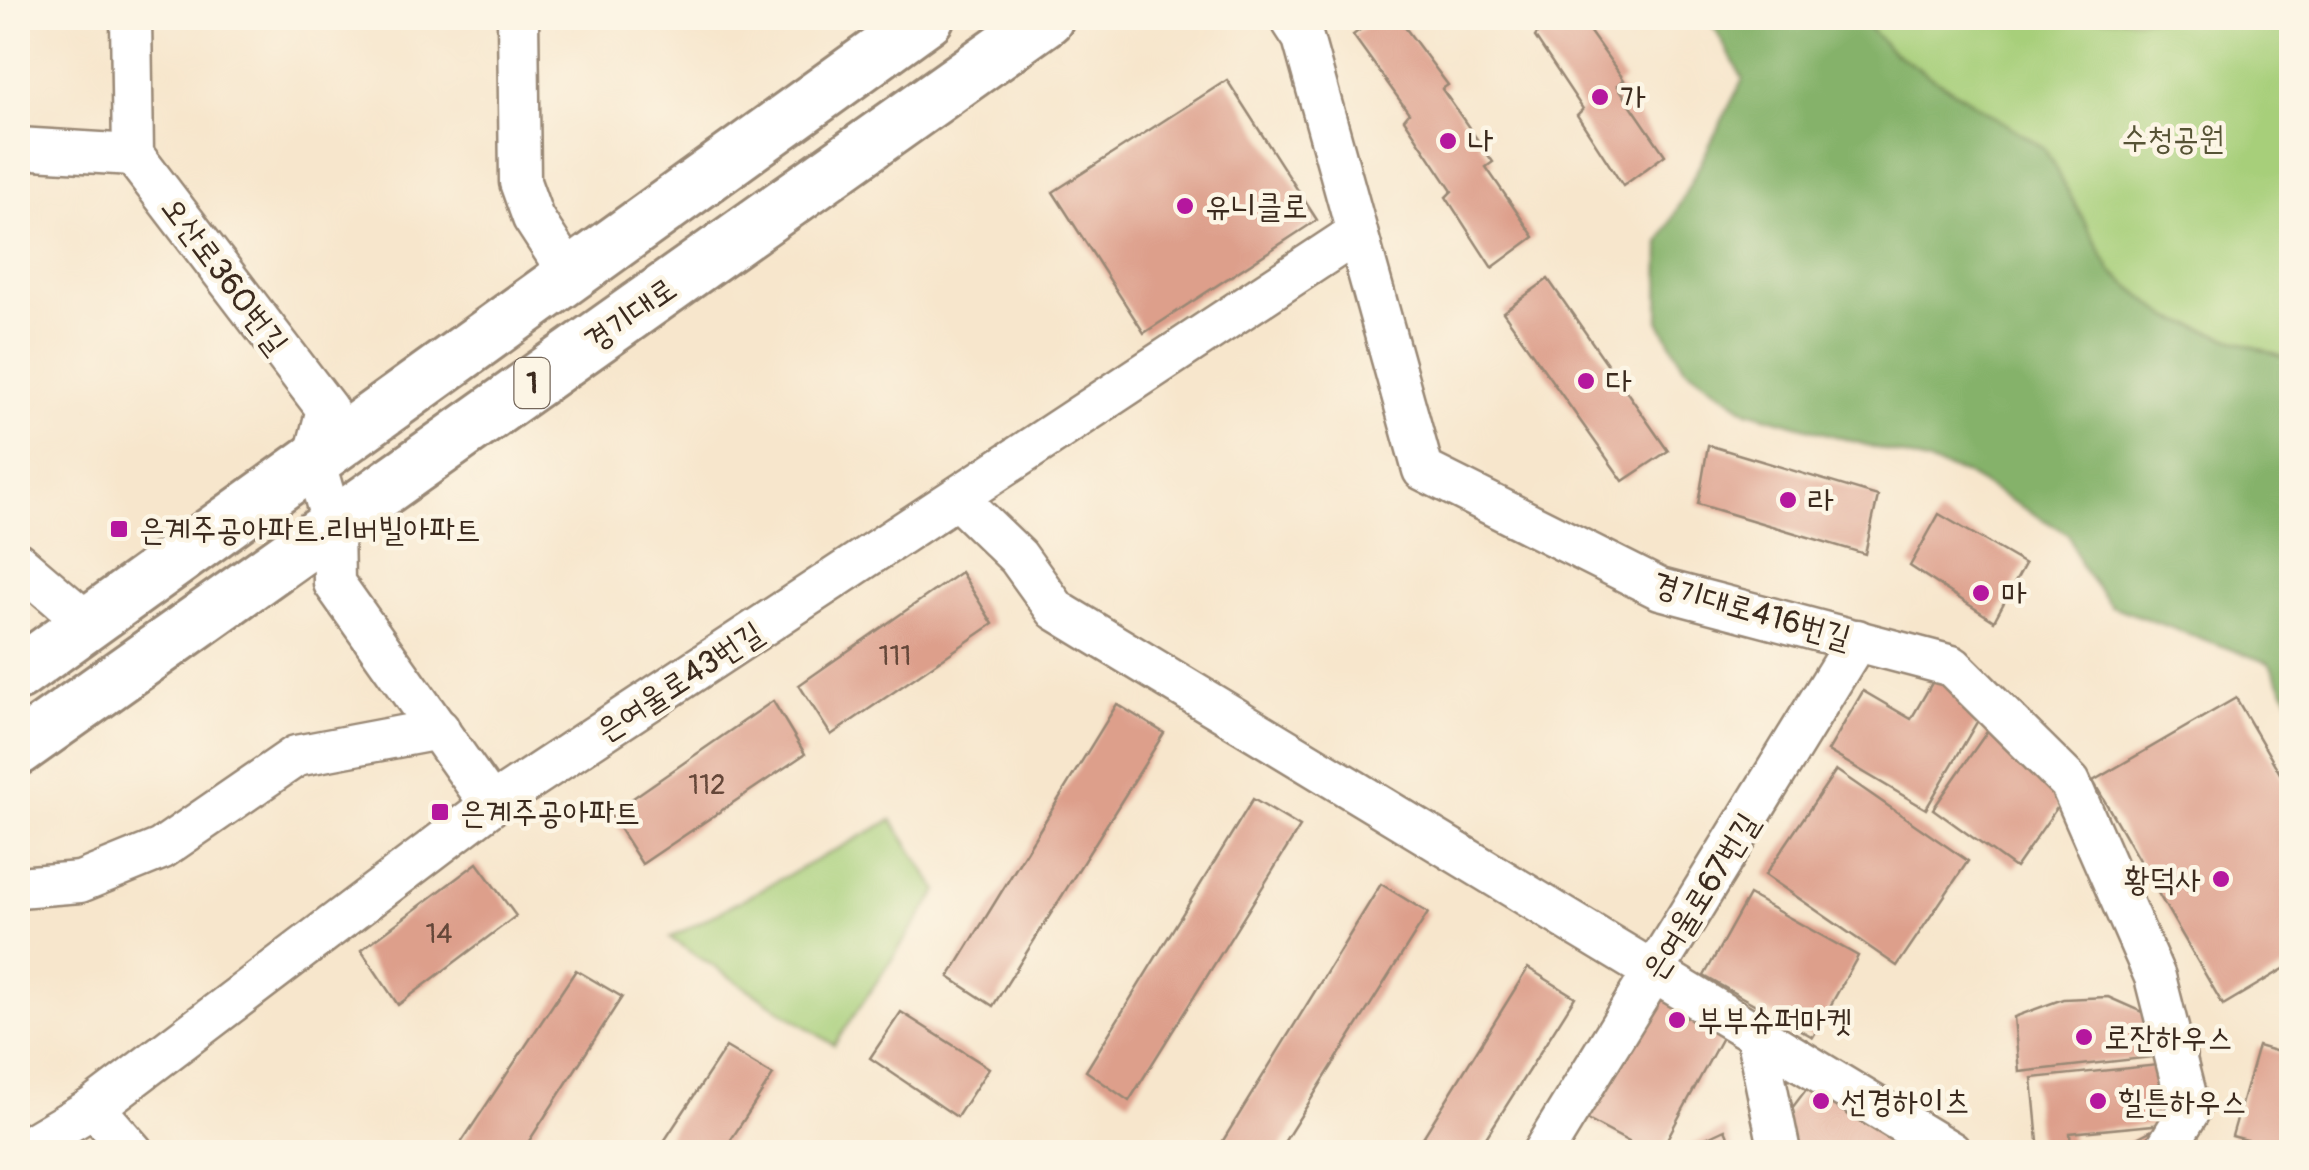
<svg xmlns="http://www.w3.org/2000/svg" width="2309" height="1170" viewBox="0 0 2309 1170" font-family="Pangolin,'Poor Story',sans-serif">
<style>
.green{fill:#a7cf7a;stroke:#717c4c;stroke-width:2.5}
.forest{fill:#85b26a;stroke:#606e44;stroke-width:2.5}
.building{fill:#dd9f8b}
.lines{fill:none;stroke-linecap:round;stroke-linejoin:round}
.minor-casing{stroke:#998875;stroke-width:45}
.major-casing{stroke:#998875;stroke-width:58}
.minor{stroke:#fff;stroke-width:40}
.major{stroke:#fff;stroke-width:52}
.poi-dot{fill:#b5179e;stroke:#fcf5e5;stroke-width:4}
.labels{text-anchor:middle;stroke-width:9;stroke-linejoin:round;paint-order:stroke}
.number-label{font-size:28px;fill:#644739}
.shield{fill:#fcf5e5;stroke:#75675a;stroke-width:2.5}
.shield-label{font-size:30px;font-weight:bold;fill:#3b2a1e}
.poi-label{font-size:32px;fill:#3b2a1e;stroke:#fcf5e5;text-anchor:start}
.park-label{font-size:32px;fill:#565335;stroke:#fcf5e5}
.street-label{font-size:32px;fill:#3b2a1e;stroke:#fcf5e5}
</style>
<rect width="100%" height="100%" fill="#fcf5e5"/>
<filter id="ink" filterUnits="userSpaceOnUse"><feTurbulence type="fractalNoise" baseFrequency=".01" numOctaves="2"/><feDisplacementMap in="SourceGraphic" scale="20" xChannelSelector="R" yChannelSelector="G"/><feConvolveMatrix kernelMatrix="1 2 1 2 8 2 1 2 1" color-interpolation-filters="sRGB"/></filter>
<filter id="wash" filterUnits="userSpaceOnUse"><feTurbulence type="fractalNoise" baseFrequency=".0048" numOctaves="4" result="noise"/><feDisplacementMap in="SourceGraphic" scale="40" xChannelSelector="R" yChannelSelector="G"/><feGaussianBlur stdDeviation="2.25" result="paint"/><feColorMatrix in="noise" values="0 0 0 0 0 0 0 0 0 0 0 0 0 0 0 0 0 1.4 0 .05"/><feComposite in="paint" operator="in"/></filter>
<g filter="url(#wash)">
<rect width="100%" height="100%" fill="#f7e6cc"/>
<g class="green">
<polygon points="1860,18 2291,18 2291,360 2168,317 2112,272 2044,148 1891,51"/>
<polygon points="892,820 938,891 834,1045 670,938"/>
</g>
<polygon class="forest" points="1709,18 1860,18 1891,51 2044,148 2112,272 2168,317 2291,360 2291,703 2269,663 2111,606 2082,568 2068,534 1964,473 1748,411 1684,366 1659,321 1660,243 1743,79"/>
<g id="blocks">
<g class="building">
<polygon points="1376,18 1398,18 1448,85 1442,89 1493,162 1486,167 1534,237 1492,268 1446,197 1452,191 1404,119 1409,113 1353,35"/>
<polygon points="1530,18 1580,18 1624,80 1617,85 1665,155 1623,186 1577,115 1583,109 1535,37 1539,31"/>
<polygon points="1227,80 1317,220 1144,333 1053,192"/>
<polygon points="1548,279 1668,451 1623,481 1503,312"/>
<polygon points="1708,445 1878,496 1865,554 1698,504"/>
<polygon points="1939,514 2025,564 1994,621 1910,566"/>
<polygon points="961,572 993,624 831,735 799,685"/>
<polygon points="1936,676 1987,705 1926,809 1828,751 1863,691 1911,719"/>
<polygon points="2236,698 2292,794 2292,964 2223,1005 2093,781"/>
<polygon points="773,701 805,754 642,864 610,814"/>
<polygon points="1117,704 1164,733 993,1006 949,977"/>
<polygon points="1991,726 2031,755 2059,805 2015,868 1933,809"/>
<polygon points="1836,770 1968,861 1897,966 1765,875"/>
<polygon points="1253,799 1300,827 1129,1101 1086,1071"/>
<polygon points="477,863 516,916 398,1005 361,950"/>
<polygon points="1381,884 1428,913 1278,1152 1216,1152"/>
<polygon points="1749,895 1858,956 1813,1037 1704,976"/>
<polygon points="1528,968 1575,997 1477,1152 1414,1152"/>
<polygon points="576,970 622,997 522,1152 455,1152"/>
<polygon points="1657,989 1727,1028 1660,1152 1648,1152 1586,1119"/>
<polygon points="2108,997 2149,1015 2153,1057 2019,1072 2014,1017 2063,999"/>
<polygon points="901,1012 989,1068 957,1117 870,1058"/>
<polygon points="2258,1046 2292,1056 2292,1152 2232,1136"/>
<polygon points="726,1047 773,1075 723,1152 657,1152"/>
<polygon points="2158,1065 2163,1124 2070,1133 2071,1151 2039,1152 2032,1078"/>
<polygon points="1811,1083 1939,1152 1790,1152 1783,1120"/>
<polygon points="1725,1129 1735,1152 1676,1152"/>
<polygon points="2154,1129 2169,1141 2162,1152 2110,1152"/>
</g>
</g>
</g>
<g filter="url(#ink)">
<use href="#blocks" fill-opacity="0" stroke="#998875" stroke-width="2.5"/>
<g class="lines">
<defs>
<g id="minor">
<polyline points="131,18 133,155 327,409 314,460 333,525 334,583 491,805"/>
<polyline points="518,18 520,182 533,218 570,275"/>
<polyline points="1290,18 1303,38 1423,470 1660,589 1952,666 2070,783 2155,977 2189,1111 2164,1152"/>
<polyline points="18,148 133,155"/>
<polyline points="957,498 1018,557 1056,610 1951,1152"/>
<polyline points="18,563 88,623"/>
<polyline points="18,887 80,882 161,849 296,756 439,729"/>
<polyline points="1756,1035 1780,1152"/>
<polyline points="94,1107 133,1152"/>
<polyline points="18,1152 94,1107 491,805 1357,233"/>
<polyline points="1543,1152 1857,640"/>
</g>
<g id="major">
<polyline points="18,674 927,18"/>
<polyline points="18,749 1047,18"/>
</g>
</defs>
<use href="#minor" class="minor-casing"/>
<use href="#major" class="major-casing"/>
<use href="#minor" class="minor"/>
<use href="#major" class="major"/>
</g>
</g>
<g class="poi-dot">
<circle cx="1600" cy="97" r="10"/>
<circle cx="1448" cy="141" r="10"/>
<circle cx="1185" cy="206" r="10"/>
<circle cx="1586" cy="381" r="10"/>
<circle cx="1788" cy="500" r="10"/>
<rect x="109" y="519" width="20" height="20" rx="5"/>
<circle cx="1981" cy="593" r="10"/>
<rect x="430" y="802" width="20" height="20" rx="5"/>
<circle cx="2221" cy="879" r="10"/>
<circle cx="1677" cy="1020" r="10"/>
<circle cx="2084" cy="1037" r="10"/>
<circle cx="1821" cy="1101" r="10"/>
<circle cx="2098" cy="1101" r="10"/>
</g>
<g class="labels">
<g class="number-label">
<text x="895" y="665">111</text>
<text x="707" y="794">112</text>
<text x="439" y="943">14</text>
</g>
<rect class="shield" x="514.5" y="358" width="35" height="50" rx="8"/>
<g class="shield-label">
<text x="532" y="393">1</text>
</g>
<g class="poi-label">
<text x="1620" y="108">가</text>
<text x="1468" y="152">나</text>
<text x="1205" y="217">유니클로</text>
<text x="1606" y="392">다</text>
<text x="1808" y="511">라</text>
<text x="139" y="540">은계주공아파트.리버빌아파트</text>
<text x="2001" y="604">마</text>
<text x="460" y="823">은계주공아파트</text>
<text x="2201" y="890" text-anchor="end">황덕사</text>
<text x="1697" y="1031">부부슈퍼마켓</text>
<text x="2104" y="1048">로잔하우스</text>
<text x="1841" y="1112">선경하이츠</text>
<text x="2118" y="1112">힐튼하우스</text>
</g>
<g class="park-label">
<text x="2173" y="149">수청공원</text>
</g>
<g class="street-label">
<text transform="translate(225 275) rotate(53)" y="11">오산로360번길</text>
<text transform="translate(630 314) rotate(-35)" y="11">경기대로</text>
<text transform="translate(1752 610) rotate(16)" y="11">경기대로416번길</text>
<text transform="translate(679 681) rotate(-33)" y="11">은여울로43번길</text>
<text transform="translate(1700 896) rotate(-58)" y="11">은여울로67번길</text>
</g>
</g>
<rect width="2309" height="1170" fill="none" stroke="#fcf5e5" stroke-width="60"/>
</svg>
